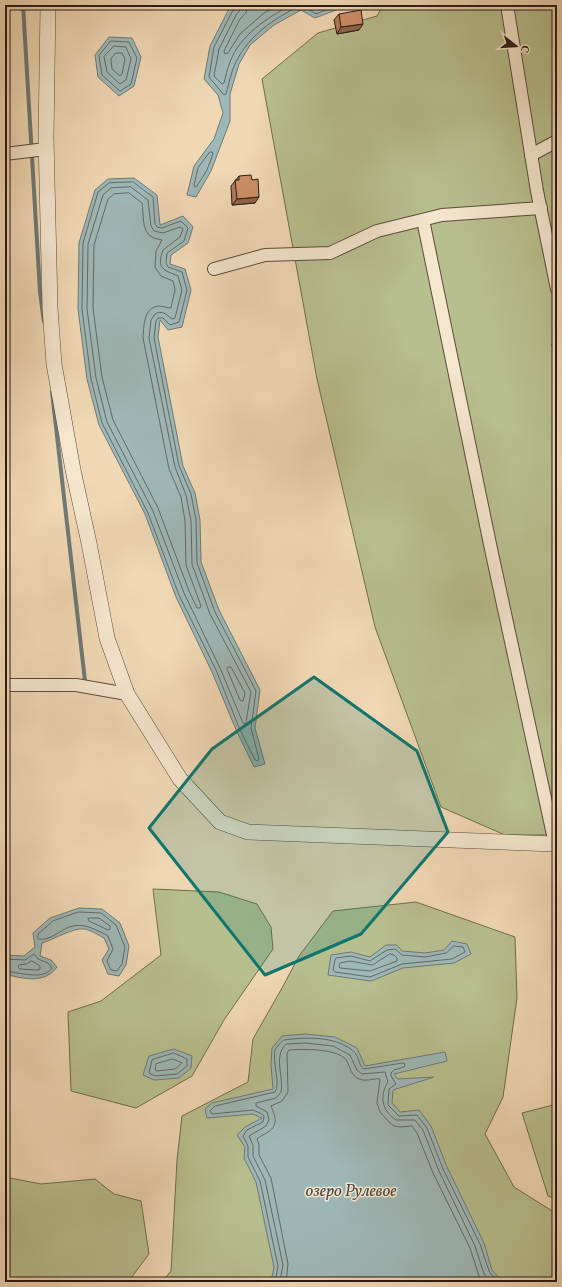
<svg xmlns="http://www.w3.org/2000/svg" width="562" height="1287" viewBox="0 0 562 1287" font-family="Vollkorn,serif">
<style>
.green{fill:#b8bf8e;stroke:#706c52}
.water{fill:#9eb8b7;stroke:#6f7976}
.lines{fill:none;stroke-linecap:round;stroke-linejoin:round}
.shore{stroke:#646966;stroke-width:1}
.stream{stroke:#6f7976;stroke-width:4}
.minor-casing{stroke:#5b4a3d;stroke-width:14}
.tertiary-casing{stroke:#5b4a3d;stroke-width:16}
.minor{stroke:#f5e6ce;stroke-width:12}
.tertiary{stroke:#f5e6ce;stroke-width:15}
.wall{fill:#b17a59;stroke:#291a15}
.shaded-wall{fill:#906348;stroke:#291a15}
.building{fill:#ce8e67;stroke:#291a15}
.marked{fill:#0f766e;fill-opacity:0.2;stroke:#0f766e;stroke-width:3;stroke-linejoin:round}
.labels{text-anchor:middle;stroke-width:3;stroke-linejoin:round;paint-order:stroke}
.water-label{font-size:17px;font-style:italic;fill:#4c4946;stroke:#f5e6ce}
</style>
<rect width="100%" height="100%" fill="#f0d8b4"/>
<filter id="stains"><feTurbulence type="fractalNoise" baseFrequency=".005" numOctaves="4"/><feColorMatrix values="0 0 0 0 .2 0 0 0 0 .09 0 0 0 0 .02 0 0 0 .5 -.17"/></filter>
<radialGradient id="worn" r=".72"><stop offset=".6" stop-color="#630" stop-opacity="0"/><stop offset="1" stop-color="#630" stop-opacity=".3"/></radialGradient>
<g class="green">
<polygon points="383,5 557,5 557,835 505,835 441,807 375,627 317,379 262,79 318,33 377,16"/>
<polygon points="153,889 219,892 257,904 271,927 273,949 224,1020 192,1076 136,1108 71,1091 68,1012 101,1001 161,955"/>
<polygon points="416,902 515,937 517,998 503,1097 485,1134 514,1187 557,1214 557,1282 162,1282 171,1271 177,1160 182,1116 248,1082 253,1039 282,988 299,956 333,911"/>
<polygon points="557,1104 557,1199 548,1196 522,1113"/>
<polygon points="5,1177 41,1184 95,1179 114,1194 141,1201 149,1254 128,1282 5,1282"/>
</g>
<g class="water">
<polygon points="234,5 335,5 336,10 315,18 301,10 274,25 250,45 239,64 230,94 230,121 211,171 196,197 187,195 194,166 214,139 223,113 218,95 204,79 210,46 229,9"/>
<polygon points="109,37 132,38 141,57 134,86 119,96 98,77 95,55"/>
<polygon points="134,178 157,195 160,225 183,216 193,227 188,243 171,255 170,264 185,269 191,290 182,327 168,330 160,320 158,337 183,466 195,493 200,520 201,562 219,610 260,690 255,728 265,764 254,767 237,732 212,672 176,597 145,514 99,425 87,379 78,309 79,243 95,190 108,179"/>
<path d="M79 908 102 909 120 923 129 946 126 965 119 976 108 974 102 960 109 949 104 938C98 935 91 930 84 929 74 927 53 940 42 943L40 956 51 960 57 967C45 984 23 979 5 974V955L24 956 35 947 33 933 50 918Z"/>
<polygon points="452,941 467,944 471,954 454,963 403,968 371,981 328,975 331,955 351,952 370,957 386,945 397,945 402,951 425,953 444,950"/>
<polygon points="305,1034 335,1037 357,1048 365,1066 445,1052 447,1061 394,1074 398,1079 434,1077 393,1090 392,1103 400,1112 419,1110 431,1126 447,1167 484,1243 492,1270 503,1282 271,1282 274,1267 256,1182 244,1158 245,1147 237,1135 245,1127 262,1118 253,1114 207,1118 205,1109 212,1103 273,1089 271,1065 272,1048 282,1036"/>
<polygon points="174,1049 192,1056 191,1068 179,1078 154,1080 143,1075 149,1056"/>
</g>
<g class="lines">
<g class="shore">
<path d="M236 5 235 8 232 12 214 47 209 77 224 95 226 94C229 84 231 71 236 62 249 35 274 19 299 6H303L316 14 330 8 331 5"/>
<path d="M241 5 240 10 236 15 219 49 214 76 222 84 224 83C226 76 227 69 230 62 240 35 267 18 291 5"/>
<polyline points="247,5 246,13 240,19 224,51 225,54 228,53 240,34 264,13 279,5"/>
<polygon points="111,41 129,42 137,58 131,84 120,91 102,75 99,56"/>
<polygon points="114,46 126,47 131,59 126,80 120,84 107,72 104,57"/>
<polygon points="116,53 122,53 125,59 122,74 120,76 112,69 111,59"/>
<polygon points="210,152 212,152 213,154 207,170 197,186 195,187 194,185 198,168"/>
<polygon points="133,182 153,197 155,224 157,227 162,228 181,221 188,228 184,241 167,253 166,263 168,267 182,272 187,290 179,322 170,325 163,318 158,318 156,321 154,338 179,466 191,494 196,520 197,563 215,612 256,691 251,728 259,759 258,761 255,760 240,730 216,670 179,595 148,513 102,423 91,379 82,309 83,243 98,192 109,183"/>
<path d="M131 187 148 200 151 226 154 231 163 233 180 227 183 229 180 237 163 250C156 269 164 270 178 276L182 290 175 318 172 319C166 314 162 310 155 314L151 320 149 338 175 467 186 495 191 521 192 564 210 614 251 692 246 722 245 724 243 723 220 668 184 593 153 511 107 422 96 378 87 309 88 244 103 195 111 188Z"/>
<path d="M129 193 142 203C144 214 141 231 152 237 155 239 159 239 162 240L156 251 155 267 161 276 173 281 175 290 171 308C167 308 163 306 158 306 143 309 144 326 143 338L169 469 181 497 185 521 186 565 201 606 200 608H197L189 591 158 508 113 420 102 377 93 308 94 245 108 199 114 194Z"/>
<polygon points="228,667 231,667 245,693 243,701 240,700 227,669"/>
<path d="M79 912 101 913 116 925 125 947 122 964 117 971 111 970 107 961 113 949 108 936C104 933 98 931 94 929 65 916 58 942 38 939V934L53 921Z"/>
<polygon points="90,918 99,918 110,926 110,929 108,930 89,921 88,919"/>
<polygon points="454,946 463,947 465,952 452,959 402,964 370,977 335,972 333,970 335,960 336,958 351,956 370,961 387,950 395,949 402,955 425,957 446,953"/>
<polygon points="390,954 394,955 397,958 397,961 370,971 340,968 339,966 340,963 350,961 372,965"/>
<path d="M5 959 25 960 34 954 38 959 48 963 52 968C44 981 17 972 5 971"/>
<polygon points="32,961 40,966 40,969 37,970 20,969 18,967 19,965 26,964"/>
<polygon points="174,1053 187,1059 187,1066 177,1074 155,1076 149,1073 152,1060"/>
<polygon points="173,1059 182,1063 175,1069 157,1071 155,1070 156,1064"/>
<path d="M275 1282 278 1266 260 1181 248 1157V1146L243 1136 247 1130 263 1122 264 1116 262 1114 253 1110 212 1114 210 1111 215 1106 275 1092C281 1084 272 1062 275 1050 277 1046 281 1042 284 1040 305 1037 336 1036 353 1051 359 1055 358 1065 364 1069L403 1063 405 1064 404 1067 394 1070 391 1073V1076L396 1084 389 1089 388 1105 399 1116 417 1115 427 1128 443 1169 480 1244 489 1271 497 1282"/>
<path d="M280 1282 283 1265 265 1180 253 1156V1145L249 1136 266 1126 269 1120 267 1112 256 1106V1103L276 1098 281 1092C284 1076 273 1057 286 1044L305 1043 333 1046 350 1055 357 1070 362 1074 385 1072 388 1082C379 1096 382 1111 396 1120H415L423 1130 439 1171 475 1246 484 1274 491 1282"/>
<path d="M286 1282 288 1264 271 1178 259 1155V1145L257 1139C260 1136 265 1134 268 1132 279 1125 275 1115 271 1106L282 1101 288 1092 287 1053 289 1050C303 1049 339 1048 347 1061 350 1068 351 1075 359 1079 366 1082 373 1078 380 1079L377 1103 380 1112 389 1122 394 1126 400 1127 412 1126 417 1133 433 1173 470 1248 479 1276 483 1282"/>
</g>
<g class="stream">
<polyline points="23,5 40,292 44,322"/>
<polyline points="52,392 85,681"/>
</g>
<defs>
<g id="minor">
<polyline points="507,5 537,191 557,289"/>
<polyline points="5,154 46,149"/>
<polyline points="531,155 557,141"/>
<polyline points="423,220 491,549 555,844"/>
<polyline points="214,269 265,255 330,253 377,231 442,215 541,208"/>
<polyline points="5,685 76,685 127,694"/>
</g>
<polyline id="tertiary" points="48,5 46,138 50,308 54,364 73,470 89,543 107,638 127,694 180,779 220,822 248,832 555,844 557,845"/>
</defs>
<use href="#minor" class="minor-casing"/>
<use href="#tertiary" class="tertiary-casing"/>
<use href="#minor" class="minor"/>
<use href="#tertiary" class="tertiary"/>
</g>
<g class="wall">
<polygon points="339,14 359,30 337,34 334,20"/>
<polygon points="239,176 255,203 232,205 231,186"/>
<polygon points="557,338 557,364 556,364 552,344"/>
</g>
<g class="shaded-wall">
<polygon points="363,24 359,30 337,34 341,27"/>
<polygon points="259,197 255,203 232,205 237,199"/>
</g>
<g class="building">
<polygon points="361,10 363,24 341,27 339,14"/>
<polygon points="251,175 252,180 258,179 259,197 237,199 235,180 239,180 239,176"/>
</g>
<path class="marked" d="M314 677 417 751 448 832 361 934 265 975 149 828 212 749Z"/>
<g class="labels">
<g class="water-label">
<text x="351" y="1196">озеро Рулевое</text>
</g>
</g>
<rect width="562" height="1287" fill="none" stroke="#f0d8b4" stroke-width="20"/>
<rect x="6" y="6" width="550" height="1275" fill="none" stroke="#291a15" stroke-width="2"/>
<rect x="10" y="10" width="542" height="1267" fill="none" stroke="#291a15"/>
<g transform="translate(516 46) rotate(107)" stroke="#f5e6ce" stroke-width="3" paint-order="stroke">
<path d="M0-3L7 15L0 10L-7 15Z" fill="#291a15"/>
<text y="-6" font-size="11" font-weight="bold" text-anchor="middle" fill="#291a15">С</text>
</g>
<rect width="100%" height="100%" filter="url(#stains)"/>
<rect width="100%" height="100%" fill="url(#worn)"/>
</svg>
